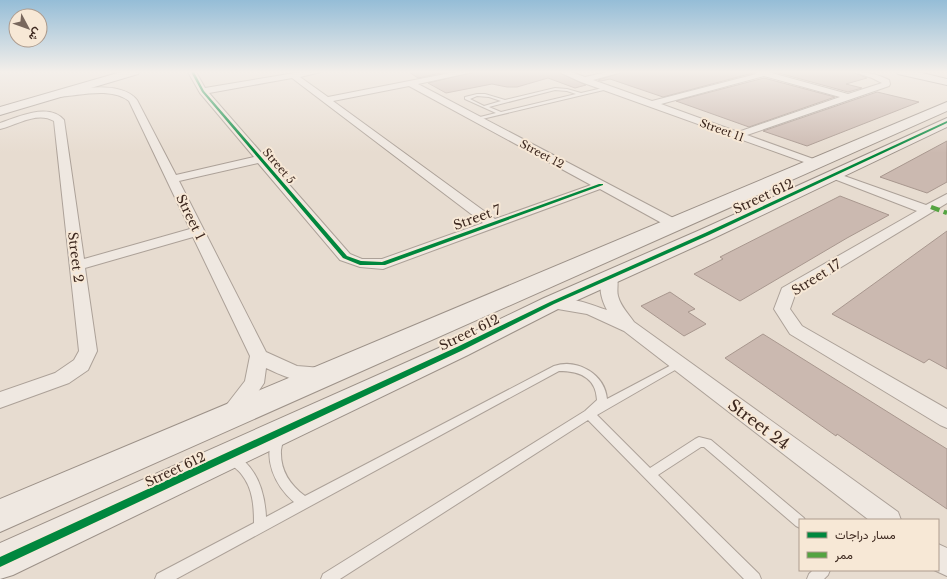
<svg xmlns="http://www.w3.org/2000/svg" width="947" height="579" viewBox="0 0 947 579" font-family="'Libre Baskerville',Vazirmatn,serif">
<style>
.building{fill:#cbb9b0;stroke:#a8978e}
.lines{fill:none;stroke-linecap:round;stroke-linejoin:round}
.lane-casing{stroke:#aca198;stroke-width:2}
.street-casing{stroke:#aca198;stroke-width:2}
.secondary-casing{stroke:#9c9188;stroke-width:2}
.lane{fill:#efe8e1;fill-rule:evenodd}
.street{fill:#efe8e1;fill-rule:evenodd}
.secondary{fill:#efe8e1;fill-rule:evenodd}
.quiet{stroke:#54a341;stroke-width:4.5;stroke-dasharray:9 4.5;stroke-linecap:butt}
.cycleway-casing{stroke:#f7e8d6;stroke-width:2}
.cycleway{fill:#00873e;fill-rule:evenodd}
.labels{text-anchor:middle;stroke-width:4;stroke-linejoin:round;paint-order:stroke}
.far-street-label{font-size:11px;fill:#3d281f;stroke:#f7e8d6}
.street-label{font-size:13px;fill:#3d281f;stroke:#f7e8d6}
.near-street-label{font-size:16px;fill:#3d281f;stroke:#f7e8d6}
</style>
<rect width="100%" height="100%" fill="#e7dcd0"/>
<g class="building">
<polygon points="409,72 445,72 418,78"/>
<polygon points="474,72 558,72 586,85 575,88 548,78 517,87 507,87 492,84 446,93 428,83"/>
<polygon points="623,72 753,72 753,73 663,97 610,79 601,81 598,80"/>
<polygon points="775,72 853,72 867,78 846,84 862,88 848,92"/>
<polygon points="764,78 835,97 749,127 676,101"/>
<polygon points="877,92 919,102 807,146 763,131"/>
<polygon points="947,141 947,182 927,193 880,177"/>
<polygon points="840,196 889,215 847,238 740,301 694,274 723,259 720,257"/>
<polygon points="947,231 947,369 929,359 924,363 832,314"/>
<polygon points="670,292 695,309 688,312 706,324 684,336 641,306"/>
<polygon points="763,334 947,449 947,509 837,434 836,436 725,358"/>
</g>
<g class="lines">
<defs>
<g id="lane">
<path d="M607 87 608 89 478 120H476V118L496 113 465 99V97L477 94H485L505 100 555 88 567 89 581 93ZM555 90 567 91 576 94 501 112 489 107ZM477 96 489 97 501 101 484 106 470 99Z"/>
<path d="M679 361 682 362 684 364 682 366 597 415 650 468 695 439 699 437 711 440 804 518 805 520H800V528L796 526 704 447H701L658 475 759 574 761 579H744L588 420 340 579H321L323 574 585 411 597 400C596 377 579 371 559 371L176 579H155L157 574 254 523C254 507 253 489 242 475 238 469 230 465 227 459L229 456C235 453 238 456 243 460 259 474 265 496 266 517L294 502C275 486 262 458 274 434L278 432 282 434C284 439 282 444 281 450 280 470 289 484 305 496L554 366C577 358 605 374 607 399Z"/>
<polygon points="813,570 830,570 828,575 824,579 807,579 809,574"/>
</g>
<g id="street">
<path d="M188 72H196L205 88 301 72H321L300 77 328 97 455 72H473L418 84 679 221 681 224 679 227H669L600 189 388 267 383 269 360 267 340 260 258 163 179 181 266 352 297 366 322 368 329 370 332 375 329 380C307 387 285 377 266 368L264 383 246 410 238 418 231 420 224 418 221 412 245 381 250 356 193 237 85 268 97 351 88 370 69 383 0 408V392L55 373 74 360 79 351 54 121C37 111 17 125 0 129V123C18 117 49 102 64 120L84 259 190 229 129 101C107 83 60 102 52 95L56 92C78 89 121 80 137 100L176 175 254 157 200 93ZM292 78 483 223 382 259H362L350 254 209 93ZM409 86 591 185 495 219 333 101Z"/>
<path d="M559 72H571L585 77 607 72H622L593 80 652 101 756 74 754 72H768L848 94 882 83 872 78 854 72C868 72 877 74 889 80L890 84 889 86 747 135 819 161 821 163 819 165 815 166 581 82ZM764 76 840 97 738 132 661 104Z"/>
<polygon points="833,172 926,205 947,194 947,203 795,295 790,309 802,326 947,409 947,428 940,425 790,334 774,309 782,288 917,211 829,177 827,175 829,173"/>
<path d="M610 272 615 274C620 280 616 289 618 296 621 307 628 313 634 322L898 512 901 520H869L624 331 587 314 546 307 544 303 546 299C565 294 589 304 607 310 601 299 597 284 605 274Z"/>
<polygon points="938,544 947,548 947,576 934,570 938,570"/>
</g>
<g id="secondary">
<polygon points="121,72 139,72 138,74 0,115 0,107"/>
<polygon points="897,72 918,72 947,79 947,85 898,74"/>
<polygon points="947,102 947,111 0,532 0,499"/>
<polygon points="947,118 947,127 714,238 560,308 468,355 13,575 0,579 0,543 450,343 544,298 700,230"/>
</g>
</defs>
<use href="#lane" class="lane-casing"/>
<use href="#street" class="street-casing"/>
<use href="#secondary" class="secondary-casing"/>
<use href="#lane" class="lane"/>
<use href="#street" class="street"/>
<use href="#secondary" class="secondary"/>
<polyline class="quiet" points="931,207 947,213"/>
<defs>
<g id="cycleway">
<polygon points="191,72 194,72 204,91 347,256 361,261 382,262 599,184 603,184 603,185 385,265 360,265 343,258 202,92"/>
<polygon points="947,121 947,123 709,235 554,304 461,351 0,567 0,557 457,347 550,302 705,233"/>
</g>
</defs>
<use href="#cycleway" class="cycleway-casing"/>
<use href="#cycleway" class="cycleway"/>
</g>
<linearGradient id="sky" x2="0" y2="1"><stop stop-color="#95bdd7"/><stop offset="0.47" stop-color="#f4efea"/><stop offset="1" stop-color="#f4efea" stop-opacity="0"/></linearGradient>
<rect width="947" height="153" fill="url(#sky)"/>
<g class="labels">
<g class="far-street-label">
<text transform="translate(722 130) rotate(20)" y="4">Street 11</text>
<text transform="translate(542 154) rotate(28)" y="4">Street 12</text>
<text transform="translate(279 166) rotate(49)" y="4">Street 5</text>
</g>
<g class="street-label">
<text transform="translate(763 196) rotate(-25)" y="5">Street 612</text>
<text transform="translate(191 217) rotate(64)" y="5">Street 1</text>
<text transform="translate(477 217) rotate(-20)" y="5">Street 7</text>
<text transform="translate(76 257) rotate(83)" y="5">Street 2</text>
<text transform="translate(816 277) rotate(-32)" y="5">Street 17</text>
<text transform="translate(469 332) rotate(-26)" y="5">Street 612</text>
<text transform="translate(175 469) rotate(-25)" y="5">Street 612</text>
</g>
<g class="near-street-label">
<text transform="translate(759 424) rotate(37)" y="6">Street 24</text>
</g>
</g>
<rect x="799" y="519" width="140" height="52" fill="#f7e8d6" stroke="#ad9b8d"/>
<rect x="807" y="532" width="20" height="6" fill="#00873e" stroke="#ad9b8d"/>
<text x="835" y="539" font-size="12" fill="#3d281f">مسار دراجات</text>
<rect x="807" y="552" width="20" height="6" fill="#54a341" stroke="#ad9b8d"/>
<text x="835" y="559" font-size="12" fill="#3d281f">ممر</text>
<g transform="translate(28 28) rotate(131)"><circle r="19" fill="#f7e8d6" stroke="#ad9b8d"/>
<path d="M0-3L7 15L0 10L-7 15Z" fill="#78675d"/>
<text y="-6" font-size="11" font-weight="bold" text-anchor="middle" fill="#3d281f">ش</text>
</g>
</svg>
